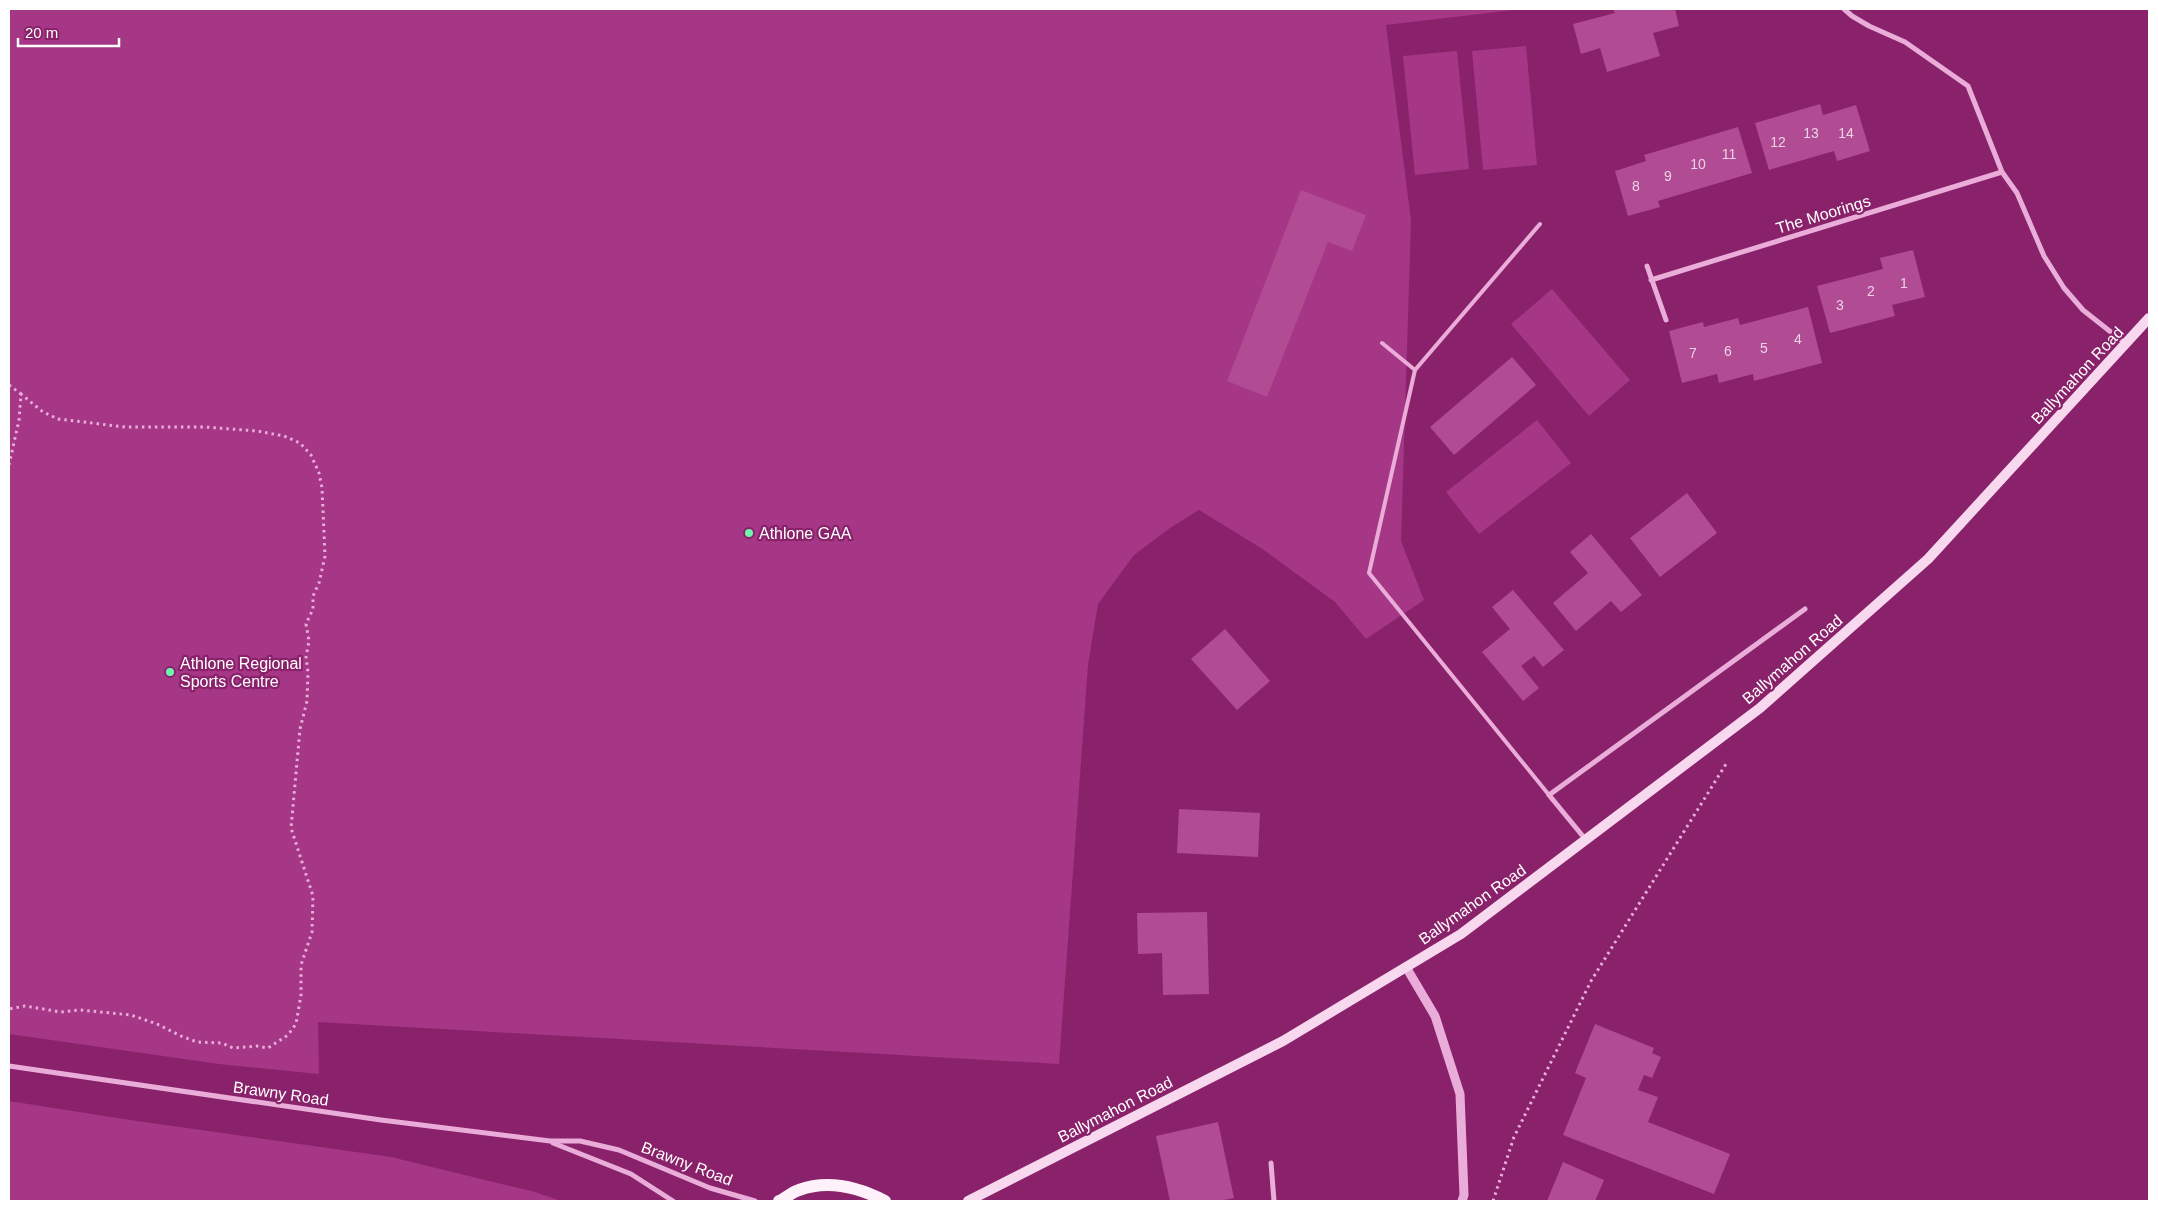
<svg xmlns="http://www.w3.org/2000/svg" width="2158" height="1210" viewBox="0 0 2158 1210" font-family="Helvetica,sans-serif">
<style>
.green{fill:#a63686}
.building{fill:#b14b93}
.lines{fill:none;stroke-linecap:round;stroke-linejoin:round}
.path{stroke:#eaadd9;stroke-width:3;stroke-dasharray:2.5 4;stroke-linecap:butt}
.service{stroke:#eaadd9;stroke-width:4}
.minor{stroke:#eaadd9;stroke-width:5}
.tertiary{stroke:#eaadd9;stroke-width:9}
.secondary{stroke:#f8d8ee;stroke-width:10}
.primary{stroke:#fef1fa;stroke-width:12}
.poi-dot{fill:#6ff6ac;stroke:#89226a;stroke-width:2}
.labels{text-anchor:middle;stroke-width:4.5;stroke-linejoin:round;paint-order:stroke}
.number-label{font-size:14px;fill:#ecd2e4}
.street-label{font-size:16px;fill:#fff;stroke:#89226a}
.poi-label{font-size:16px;fill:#fff;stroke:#89226a;text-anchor:start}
</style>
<rect width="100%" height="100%" fill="#89226a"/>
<g class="green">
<polygon points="9,9 1522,9 1386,25 1411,220 1401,541 1424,600 1366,639 1335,602 1264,550 1199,510 1170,528 1134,555 1098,604 1088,665 1059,1064 318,1022 319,1074 219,1064 9,1034"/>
<polygon points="1526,46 1537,165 1483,170 1472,51"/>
<polygon points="1457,51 1469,169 1415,175 1403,56"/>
<polygon points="1552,289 1630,380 1589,416 1511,324"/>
<polygon points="1537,420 1571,463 1479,534 1446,492"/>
<polygon points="9,1101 130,1120 391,1157 535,1192 561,1201 9,1201"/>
</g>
<g class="building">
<polygon points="1613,9 1675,9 1679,26 1653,33 1660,56 1607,72 1600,48 1581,54 1573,24 1615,13"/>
<polygon points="1820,104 1823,115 1856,105 1870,151 1837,161 1834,151 1769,170 1755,123"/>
<polygon points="1738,127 1752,173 1658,201 1660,207 1628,216 1615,171 1646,161 1644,155"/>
<polygon points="1301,190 1366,215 1352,251 1328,242 1267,397 1227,381"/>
<polygon points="1913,250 1925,297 1892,305 1895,316 1830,333 1817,286 1883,269 1880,258"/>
<polygon points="1808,307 1822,363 1754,381 1753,374 1719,383 1717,374 1682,383 1669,331 1703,322 1704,327 1738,318 1740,325"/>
<polygon points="1512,357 1536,385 1454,455 1430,427"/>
<polygon points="1687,493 1717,533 1660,577 1630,538"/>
<polygon points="1591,534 1642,595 1621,612 1611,601 1576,631 1553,603 1588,573 1570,552"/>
<polygon points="1513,590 1564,650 1543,667 1534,656 1521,666 1539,688 1523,701 1482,652 1510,629 1492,607"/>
<polygon points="1225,629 1270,681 1237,710 1191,659"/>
<polygon points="1179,809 1260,813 1258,857 1177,853"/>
<polygon points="1207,912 1209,994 1163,995 1162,953 1138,954 1137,913"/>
<polygon points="1595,1024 1654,1048 1652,1053 1661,1057 1652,1078 1644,1075 1638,1090 1658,1097 1648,1122 1730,1154 1714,1194 1563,1135 1586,1078 1575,1073"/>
<polygon points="1218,1122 1234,1198 1219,1201 1170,1201 1156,1136"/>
<polygon points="1563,1162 1604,1180 1595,1201 1547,1201"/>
</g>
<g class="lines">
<g class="path">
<polyline points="9,385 21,394"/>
<polyline points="9,465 19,420 21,394 43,412 58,419 125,427 205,427 257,431 284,436 300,443 311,455 319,473 322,488 325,556 319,583 313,596 313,609 306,624 309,641 306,657 308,672 307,701 300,729 291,828 313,896 312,932 301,965 301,995 296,1024 288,1035 268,1048 257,1046 233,1048 222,1043 197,1042 181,1036 157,1024 131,1015 80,1010 61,1012 25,1006 9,1009"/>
<polyline points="1493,1201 1514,1137 1591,981 1726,764"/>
</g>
<g class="service">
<polyline points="1382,343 1415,370 1369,573 1549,795"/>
<polyline points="1415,370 1540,224"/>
</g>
<g class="minor">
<polyline points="1844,9 1852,16 1869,26 1905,42 1968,86 2002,172 2017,193 2044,256 2064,288 2083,310 2126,344"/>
<polyline points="1647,266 1666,320"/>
<polyline points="1651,280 2002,172"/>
<polyline points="1586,840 1549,795 1805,609"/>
<polyline points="9,1066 381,1120 550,1141 580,1141 619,1150 710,1188 755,1201"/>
<polyline points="553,1143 631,1174 673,1201"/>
<polyline points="1271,1163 1274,1201"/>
</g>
<polyline class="tertiary" points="1406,967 1435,1016 1460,1094 1464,1195 1462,1201"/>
<polyline class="secondary" points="968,1201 1283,1041 1461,934 1760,708 1928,559 2149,318"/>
<path class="primary" d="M779 1201C786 1198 792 1192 799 1190 829 1179 858 1187 885 1201"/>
</g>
<g class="poi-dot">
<circle cx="749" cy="533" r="5"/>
<circle cx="170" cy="672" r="5"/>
</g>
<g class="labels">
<g class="number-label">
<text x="1811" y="138">13</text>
<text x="1846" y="138">14</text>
<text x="1778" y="147">12</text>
<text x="1729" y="159">11</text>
<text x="1698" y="169">10</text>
<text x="1668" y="181">9</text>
<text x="1636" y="191">8</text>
<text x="1904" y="288">1</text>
<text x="1871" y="296">2</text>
<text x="1840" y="310">3</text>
<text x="1798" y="344">4</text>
<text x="1764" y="353">5</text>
<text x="1728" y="356">6</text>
<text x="1693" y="358">7</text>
</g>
<g class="street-label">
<text transform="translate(1823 214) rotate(-17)" y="6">The Moorings</text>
<text transform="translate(2077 375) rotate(-47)" y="6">Ballymahon Road</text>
<text transform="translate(1792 659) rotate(-41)" y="6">Ballymahon Road</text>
<text transform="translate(1472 904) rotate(-35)" y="6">Ballymahon Road</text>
<text transform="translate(281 1093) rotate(8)" y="6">Brawny Road</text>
<text transform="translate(1115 1109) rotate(-27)" y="6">Ballymahon Road</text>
<text transform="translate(687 1163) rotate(21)" y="6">Brawny Road</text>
</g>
<g class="poi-label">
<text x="759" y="539">Athlone GAA</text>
<text x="180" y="669">Athlone Regional<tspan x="180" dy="18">Sports Centre</tspan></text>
</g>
</g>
<rect width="2158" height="1210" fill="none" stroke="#ffffff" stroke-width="20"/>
<path d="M18 38v8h101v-8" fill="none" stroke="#ffffff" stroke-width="2.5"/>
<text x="25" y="38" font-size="15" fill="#ffffff" stroke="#89226a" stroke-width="4" paint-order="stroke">20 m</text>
</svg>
